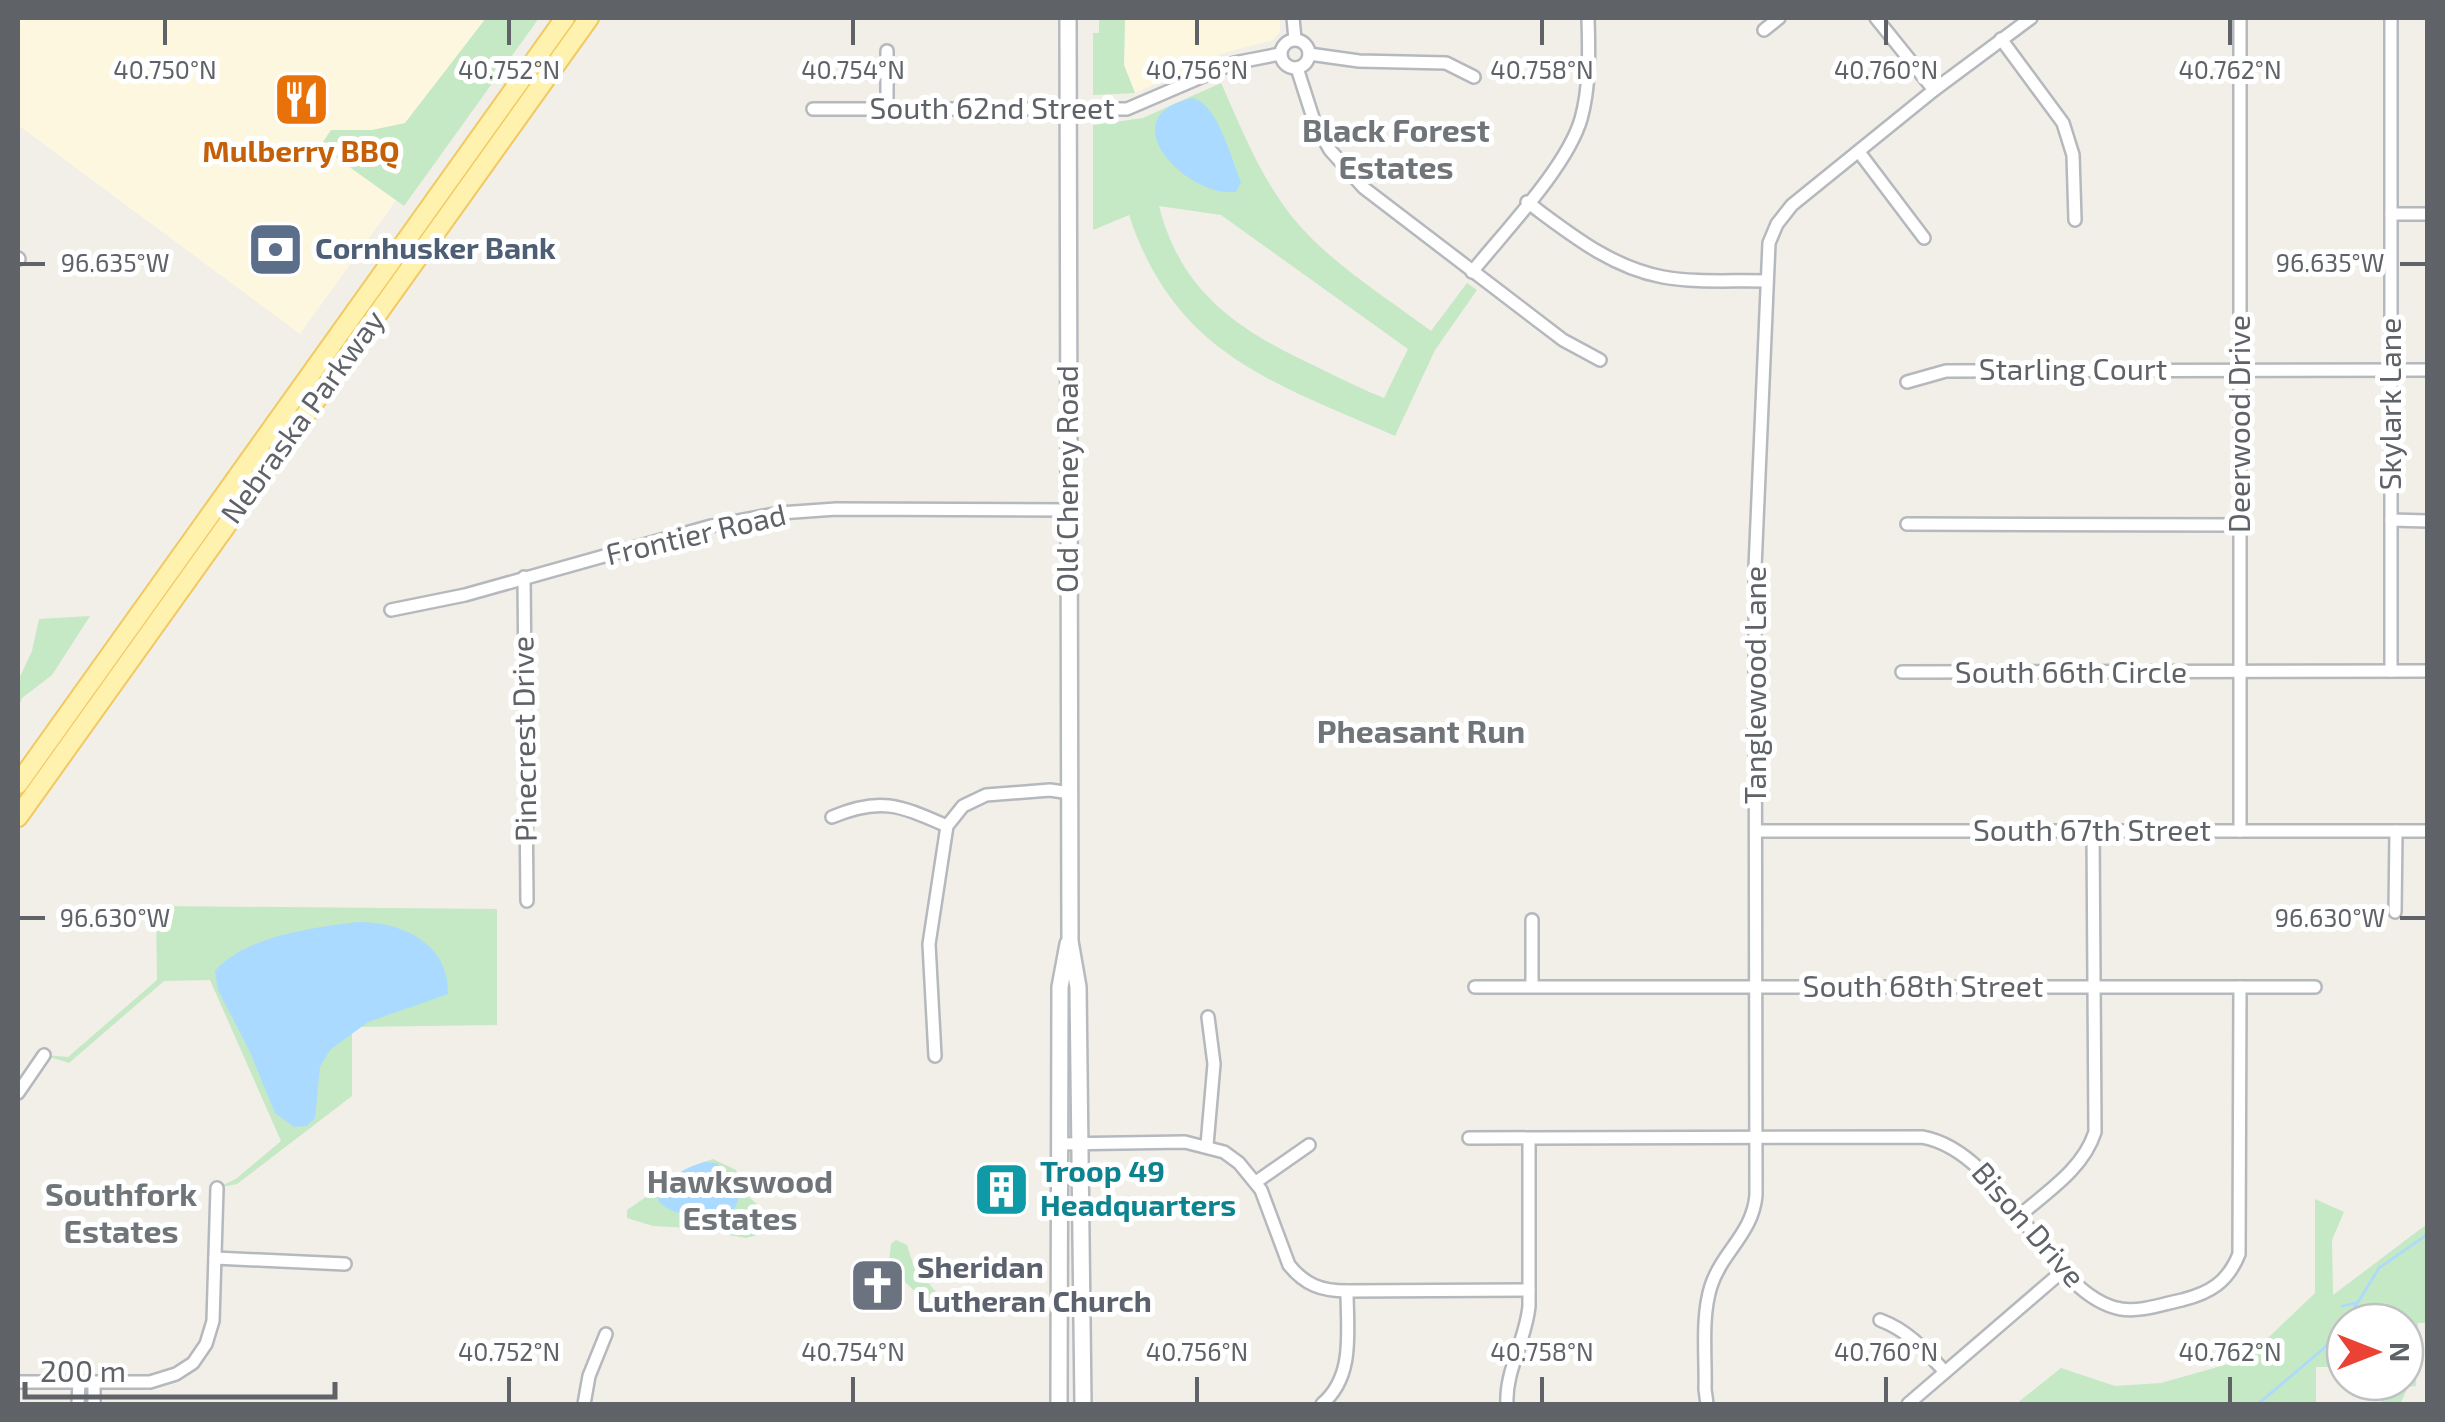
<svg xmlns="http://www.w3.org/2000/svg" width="2445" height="1422" viewBox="0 0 2445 1422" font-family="'Exo 2',sans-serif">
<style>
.commercial{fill:#fef7e0}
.green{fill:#c5e8c5;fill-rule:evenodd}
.water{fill:#aadaff}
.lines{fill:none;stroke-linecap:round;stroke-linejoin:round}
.stream{stroke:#aadaff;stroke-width:2.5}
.street-casing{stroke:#b5b8bc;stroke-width:16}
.secondary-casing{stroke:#b6babf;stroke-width:20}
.primary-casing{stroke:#f2c960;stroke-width:22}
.street{stroke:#fff;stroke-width:11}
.secondary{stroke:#fff;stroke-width:15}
.primary{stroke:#fff2af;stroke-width:18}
.ticks{fill:none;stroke:#5f6368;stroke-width:4}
.labels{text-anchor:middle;stroke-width:10;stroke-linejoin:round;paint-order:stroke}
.street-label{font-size:30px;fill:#5f6368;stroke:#fff}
.food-label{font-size:30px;font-weight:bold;fill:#c56008;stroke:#fff}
.service-label{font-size:30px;font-weight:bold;fill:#4e5e75;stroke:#fff;text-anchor:start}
.culture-label{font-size:30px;font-weight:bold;fill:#0d838f;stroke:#fff;text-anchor:start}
.worship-label{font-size:30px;font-weight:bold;fill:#5b616d;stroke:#fff;text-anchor:start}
.neighbourhood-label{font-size:32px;font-weight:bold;fill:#70757a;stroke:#fff}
.ticks-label{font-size:25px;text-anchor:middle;fill:#5f6368;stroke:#fff;stroke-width:10;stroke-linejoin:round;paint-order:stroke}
</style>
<rect width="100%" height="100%" fill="#f1efe8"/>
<g class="commercial">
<polygon points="18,18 527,18 300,334 18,125"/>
<polygon points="1125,18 1280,18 1280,32 1273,40 1223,53 1135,93 1124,65"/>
</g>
<g class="green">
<polygon points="486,18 539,18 404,206 320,146 331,130 372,130 405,123"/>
<polygon points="1099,18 1125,18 1124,65 1135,93 1093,95 1093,33 1099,33"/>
<path d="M1221 83C1243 132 1263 184 1299 225 1335 266 1387 298 1431 331L1467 283 1477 290 1435 350 1395 436C1272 382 1175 354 1129 215L1093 230V125L1143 118ZM1159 206 1221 215 1408 349 1384 398C1363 390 1342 379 1321 369 1242 332 1182 296 1159 206Z"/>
<polygon points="90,616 52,675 22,698 18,708 18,681 32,651 39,619"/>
<polygon points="156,906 497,909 497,1025 352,1027 352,1096 237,1184 217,1188 236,1179 281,1141 210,980 164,981 69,1063 44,1055 68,1057 157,980"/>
<polygon points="713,1159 736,1170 748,1196 762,1209 766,1225 758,1235 746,1238 690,1228 653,1226 627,1218 627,1210 668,1182 662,1188 737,1191 723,1169 704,1162"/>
<polygon points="2315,1199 2344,1212 2332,1240 2333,1295 2427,1224 2427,1323 2418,1323 2416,1386 2408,1387 2400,1404 2382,1404 2376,1382 2405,1382 2405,1322 2345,1322 2345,1367 2316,1367 2316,1404 2016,1404 2061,1368 2115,1386 2161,1383 2246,1359 2315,1293"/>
<polygon points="896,1240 907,1245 913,1264 940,1297 931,1307 902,1279 884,1268 889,1261 891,1244"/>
</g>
<g class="water">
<path d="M1193 98C1218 105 1231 158 1241 182L1236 192C1187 198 1107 116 1193 98Z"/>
<path d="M358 922C402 922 449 943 448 994L368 1022 330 1050 320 1067 315 1118 307 1126 294 1127 275 1113 250 1052 218 990 215 971C248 935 312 928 358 922Z"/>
<path d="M704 1162 717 1163 740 1195 734 1210C713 1217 672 1220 658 1200 663 1179 684 1168 704 1162Z"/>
</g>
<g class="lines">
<g class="stream">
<polyline points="2342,1306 2356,1303"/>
<polyline points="2355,1307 2379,1268 2428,1234"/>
<polyline points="2258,1404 2323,1349 2333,1337"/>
</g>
<defs>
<g id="street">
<polyline points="1293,18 1295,39"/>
<polyline points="1876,18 1934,90"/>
<polyline points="2240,18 2240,831"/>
<polyline points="1764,30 1779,18"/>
<polyline points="2001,39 2063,123 2073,155 2075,220"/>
<circle cx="1295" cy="54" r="14"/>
<polyline points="1309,54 1359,61 1446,63 1474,77"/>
<polyline points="1297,68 1315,124 1330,150 1364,188 1563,340 1600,360"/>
<polyline points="813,109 1127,109 1234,63 1280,54"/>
<polyline points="887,110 887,51"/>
<polyline points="1859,152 1924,238"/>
<path d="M1527 202C1569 233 1610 267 1663 277 1696 283 1732 280 1765 281"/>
<polyline points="2391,214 2428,214"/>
<polyline points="18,258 19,259"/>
<path d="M1472 272C1504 232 1567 167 1581 119 1590 87 1589 51 1588 18"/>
<polyline points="1907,382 1946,371 2428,370"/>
<polyline points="2391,520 2428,521"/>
<polyline points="1907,524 2240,525"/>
<polyline points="524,577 527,901"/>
<polyline points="391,610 465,595 711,526 780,513 836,509 1069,510"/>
<polyline points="2391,671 2391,18"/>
<polyline points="1902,672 2428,671"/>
<path d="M832 817C881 796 901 806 947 826"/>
<polyline points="1756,831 2428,831"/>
<polyline points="2395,912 2396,831"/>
<polyline points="1532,920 1532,986"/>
<polyline points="1475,987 2315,987"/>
<polyline points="935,1056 929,944 947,826 963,806 986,795 1050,790 1070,793"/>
<polyline points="18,1093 44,1055"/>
<path d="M1469 1138 1922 1137C2007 1152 2047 1296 2121 1309 2142 1312 2162 1304 2182 1300 2210 1293 2228 1282 2239 1254L2240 987"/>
<path d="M1059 1144 1185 1142 1224 1152 1239 1163 1261 1190 1289 1265C1305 1285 1322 1291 1347 1291L1529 1290"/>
<polyline points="1207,1145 1214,1064 1208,1017"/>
<polyline points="1256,1182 1309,1145"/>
<path d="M2019 1216C2048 1191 2083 1169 2095 1132L2093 830"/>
<polyline points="215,1258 345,1264"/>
<path d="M1880 1320C1909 1331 1925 1350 1945 1372"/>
<polyline points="18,1382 150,1382 176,1374 193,1363 206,1344 213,1321 217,1188"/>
<polyline points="78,1404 79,1382"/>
<polyline points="94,1404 94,1382"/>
<polyline points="584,1404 589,1376 606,1334"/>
<path d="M1322 1404C1355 1376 1347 1331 1347 1291"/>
<path d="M1507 1404C1505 1371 1526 1340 1529 1306V1139"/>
<path d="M1707 1404 1705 1389C1706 1357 1701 1317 1711 1286 1722 1252 1753 1233 1756 1195L1755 568 1769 243 1777 224 1792 205 1934 90 2031 18"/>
<polyline points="1908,1404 2065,1269"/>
</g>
<g id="secondary">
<polyline points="1068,18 1070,941 1078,987 1083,1404"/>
<polyline points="1059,1404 1060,987 1068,944"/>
</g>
<g id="primary">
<polyline points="18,784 565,18"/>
<polyline points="18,817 589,18"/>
</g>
</defs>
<use href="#street" class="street-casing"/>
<use href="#secondary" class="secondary-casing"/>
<use href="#primary" class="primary-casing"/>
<use href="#street" class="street"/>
<use href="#secondary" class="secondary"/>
<use href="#primary" class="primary"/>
</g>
<path class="ticks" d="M165 20V45M509 20V45M853 20V45M1197 20V45M1542 20V45M1886 20V45M2230 20V45M20 264H45M2400 264H2425M20 918H45M2400 918H2425M509 1377V1402M853 1377V1402M1197 1377V1402M1542 1377V1402M1886 1377V1402M2230 1377V1402"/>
<defs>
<symbol id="restaurant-square" viewBox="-11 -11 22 22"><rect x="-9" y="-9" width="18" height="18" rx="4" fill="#e8710a" stroke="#fff"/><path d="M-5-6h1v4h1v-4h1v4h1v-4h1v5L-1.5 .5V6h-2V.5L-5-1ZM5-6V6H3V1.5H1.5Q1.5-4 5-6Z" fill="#fff"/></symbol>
<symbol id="bank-square" viewBox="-11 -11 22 22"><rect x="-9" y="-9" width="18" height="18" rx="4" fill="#5c6f8a" stroke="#fff"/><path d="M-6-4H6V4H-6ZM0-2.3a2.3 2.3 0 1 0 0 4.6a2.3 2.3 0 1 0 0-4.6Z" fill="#fff"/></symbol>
<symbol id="building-square" viewBox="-11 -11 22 22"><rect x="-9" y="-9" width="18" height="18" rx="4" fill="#0f9aa8" stroke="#fff"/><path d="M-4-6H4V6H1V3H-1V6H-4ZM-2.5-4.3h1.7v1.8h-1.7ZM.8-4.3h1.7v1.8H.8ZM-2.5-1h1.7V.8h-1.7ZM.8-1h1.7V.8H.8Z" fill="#fff"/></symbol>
<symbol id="church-square" viewBox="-11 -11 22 22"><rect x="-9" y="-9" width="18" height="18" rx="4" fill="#6b7280" stroke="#fff"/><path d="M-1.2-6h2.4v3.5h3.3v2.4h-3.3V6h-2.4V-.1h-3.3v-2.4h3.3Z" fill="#fff"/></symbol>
</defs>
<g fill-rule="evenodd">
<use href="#restaurant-square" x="270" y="68" width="63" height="63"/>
<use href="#bank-square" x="244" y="218" width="63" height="63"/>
<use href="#building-square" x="970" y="1158" width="63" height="63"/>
<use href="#church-square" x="846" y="1254" width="63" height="63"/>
</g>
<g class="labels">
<g class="street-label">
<text x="992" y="119">South 62nd Street</text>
<text x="2073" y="380">Starling Court</text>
<text transform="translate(2391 404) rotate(-90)" y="10">Skylark Lane</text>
<text transform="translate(303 417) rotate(-54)" y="10">Nebraska Parkway</text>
<text transform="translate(2240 424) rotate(-90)" y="10">Deerwood Drive</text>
<text transform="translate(1068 479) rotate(-90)" y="10">Old Cheney Road</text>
<text transform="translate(696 535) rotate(-13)" y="10">Frontier Road</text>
<text x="2071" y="683">South 66th Circle</text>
<text transform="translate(1756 685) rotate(-90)" y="10">Tanglewood Lane</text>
<text transform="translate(525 739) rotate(-91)" y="10">Pinecrest Drive</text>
<text x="2092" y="841">South 67th Street</text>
<text x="1923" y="997">South 68th Street</text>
<text transform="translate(2028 1225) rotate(49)" y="10">Bison Drive</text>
</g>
<g class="food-label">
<text x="301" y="162">Mulberry BBQ</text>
</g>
<g class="service-label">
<text x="315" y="259">Cornhusker Bank</text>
</g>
<g class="culture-label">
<text x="1040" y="1182">Troop 49<tspan x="1040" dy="34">Headquarters</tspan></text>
</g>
<g class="worship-label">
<text x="917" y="1278">Sheridan<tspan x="917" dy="34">Lutheran Church</tspan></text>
</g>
<g class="neighbourhood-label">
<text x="1396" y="142">Black Forest<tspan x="1396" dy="37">Estates</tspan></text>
<text x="1421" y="743">Pheasant Run</text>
<text x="740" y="1193">Hawkswood<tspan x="740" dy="37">Estates</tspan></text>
<text x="121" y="1206">Southfork<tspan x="121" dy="37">Estates</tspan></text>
</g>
</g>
<g class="ticks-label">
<text x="165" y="79">40.750°N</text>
<text x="509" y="79">40.752°N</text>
<text x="853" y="79">40.754°N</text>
<text x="1197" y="79">40.756°N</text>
<text x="1542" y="79">40.758°N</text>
<text x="1886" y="79">40.760°N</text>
<text x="2230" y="79">40.762°N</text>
<text x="2330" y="272">96.635°W</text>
<text x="115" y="272">96.635°W</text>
<text x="2330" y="927">96.630°W</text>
<text x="115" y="927">96.630°W</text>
<text x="509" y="1361">40.752°N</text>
<text x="853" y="1361">40.754°N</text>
<text x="1197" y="1361">40.756°N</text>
<text x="1542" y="1361">40.758°N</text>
<text x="1886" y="1361">40.760°N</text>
<text x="2230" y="1361">40.762°N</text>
</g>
<rect width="2445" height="1422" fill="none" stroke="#5f6368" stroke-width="40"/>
<g transform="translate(2375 1352) rotate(90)"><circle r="48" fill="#ffffff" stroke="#bfc1c3" stroke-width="2.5"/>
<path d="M0-8L18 38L0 25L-18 38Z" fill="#ea4335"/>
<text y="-15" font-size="28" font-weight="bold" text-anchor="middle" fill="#5f6368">N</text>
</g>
<path d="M25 1382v15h310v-15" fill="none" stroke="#5f6368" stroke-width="5"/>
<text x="40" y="1382" font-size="30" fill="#5f6368" stroke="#ffffff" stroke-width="8" paint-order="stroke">200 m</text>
</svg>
